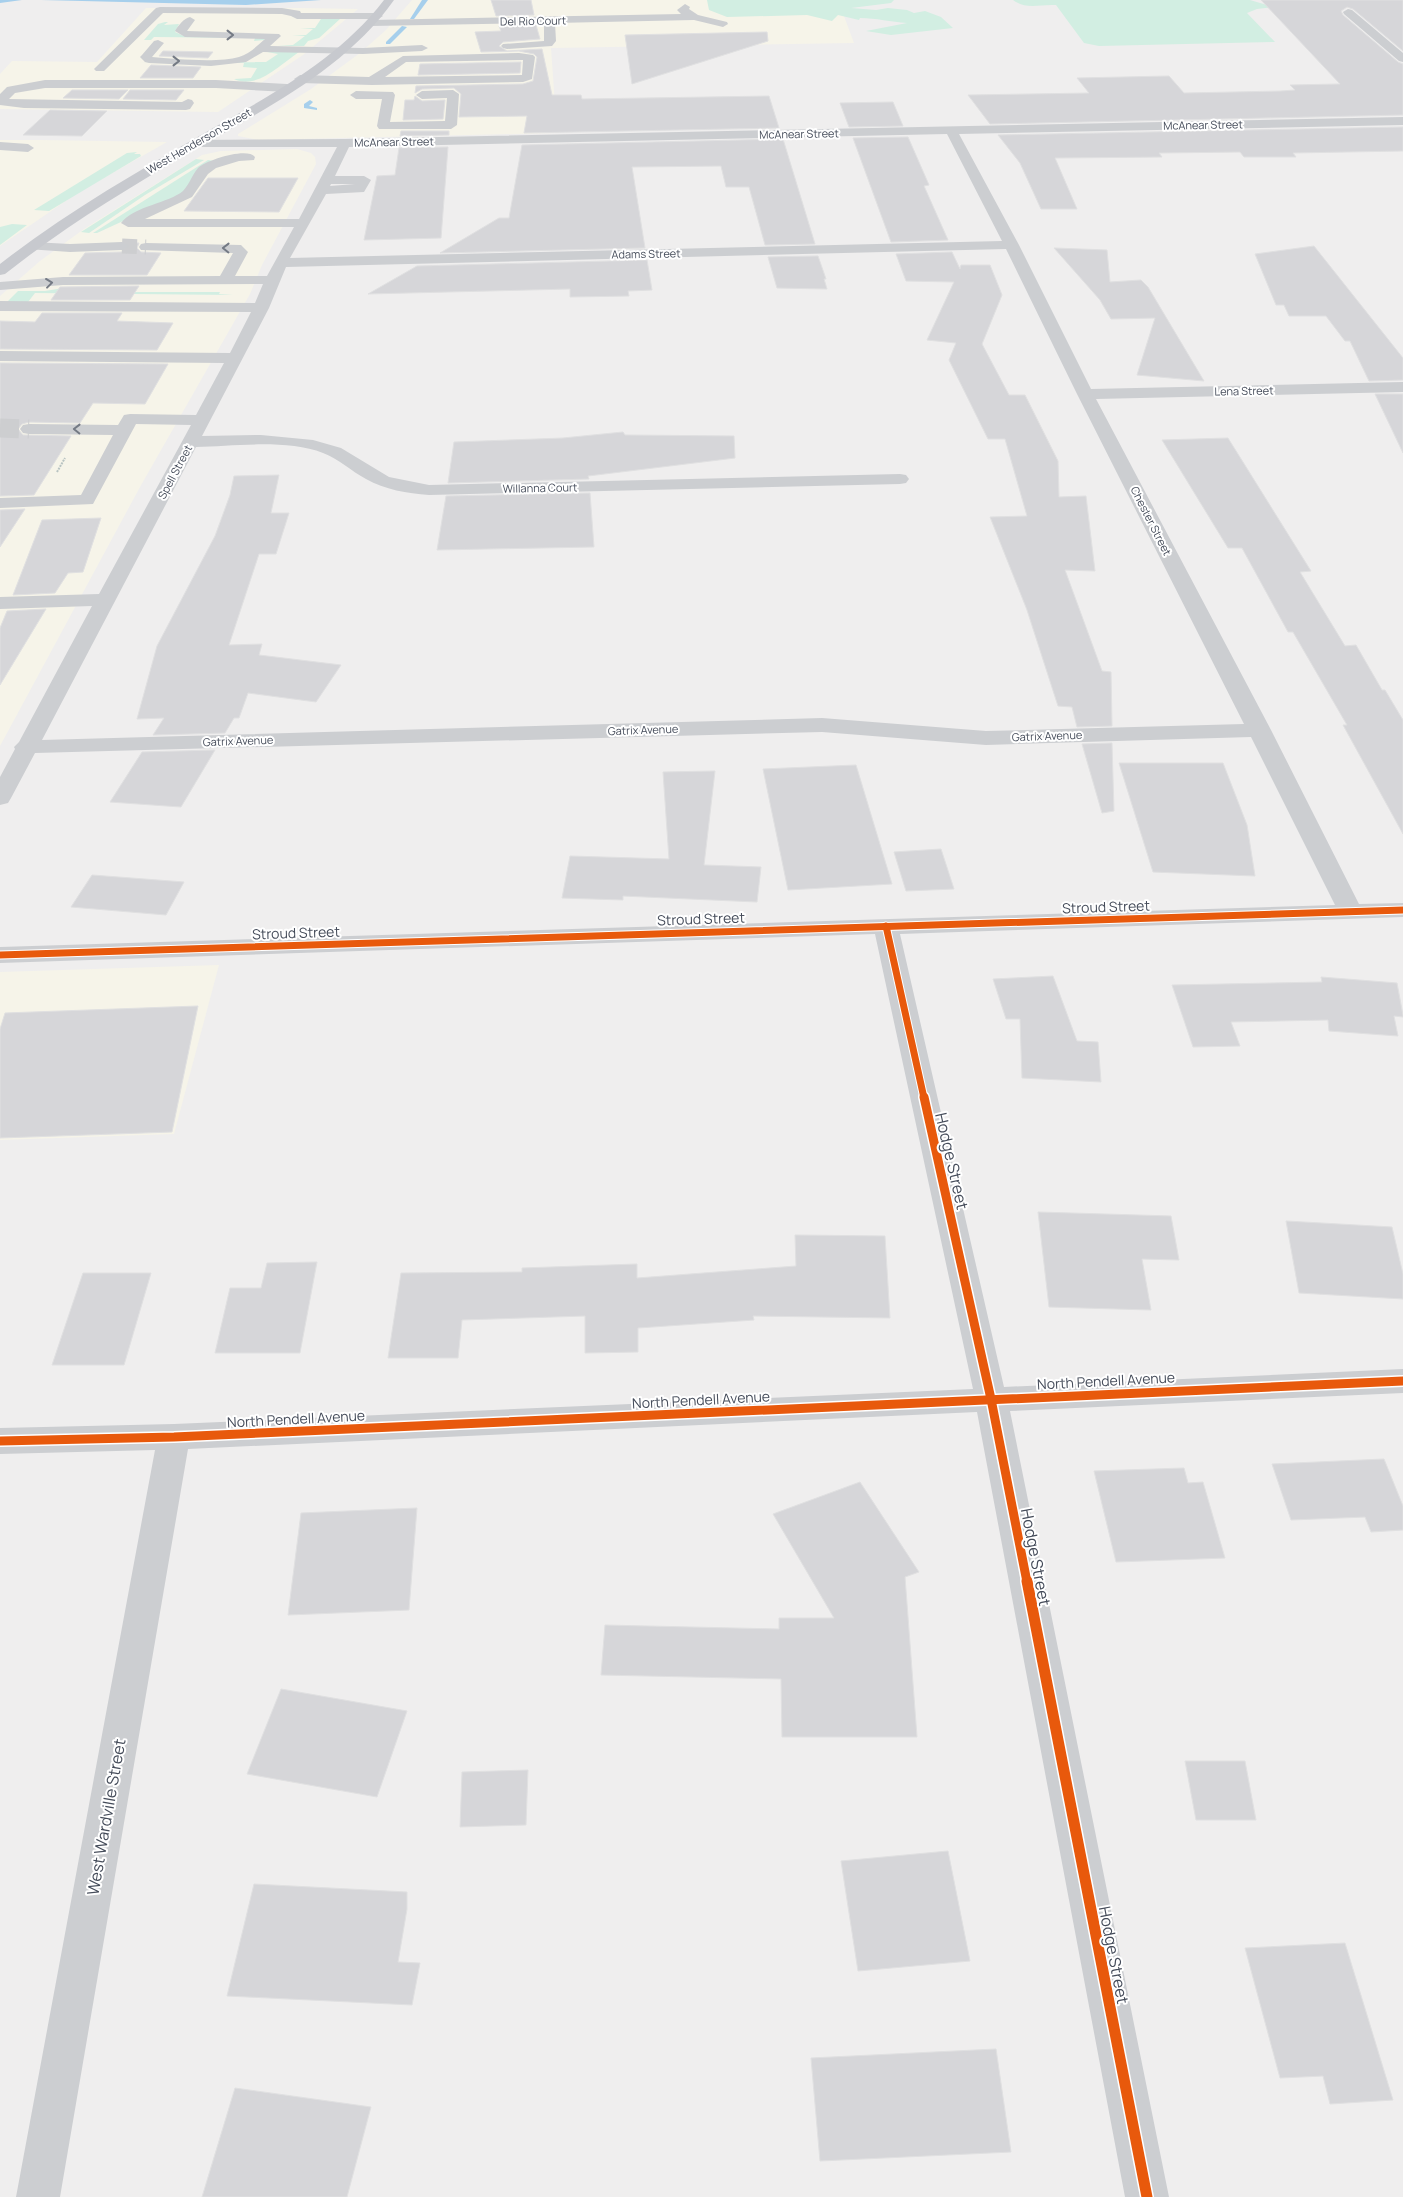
<svg xmlns="http://www.w3.org/2000/svg" width="1403" height="2197" viewBox="0 0 1403 2197" font-family="Manrope,sans-serif">
<style>
.commercial{fill:#f6f4e9}
.green{fill:#d2eee2}
.lines{fill:none;stroke-linecap:round;stroke-linejoin:round}
.stream{fill:#a6cfec;fill-rule:evenodd}
.building{fill:#d6d6d9;stroke:#e0e0e1}
.minor-tunnel-far1{stroke:#cdced0;stroke-width:15;stroke-dasharray:15 8;stroke-linecap:butt}
.minor-tunnel{stroke:#cdced0;stroke-width:19;stroke-dasharray:19 9;stroke-linecap:butt}
.path{stroke:#b8c3c2;stroke-width:2;stroke-dasharray:2 1;stroke-linecap:butt}
.minor{fill:#ccced1;fill-rule:evenodd}
.major{fill:#c7c9ce;fill-rule:evenodd}
.cycleway-far2-casing{stroke:#fff;stroke-width:9}
.cycleway-far1-casing{stroke:#fff;stroke-width:12}
.cycleway-casing{stroke:#fff;stroke-width:14}
.cycleway-far2{stroke:#e8590c;stroke-width:7}
.cycleway-far1{stroke:#e8590c;stroke-width:9}
.cycleway{stroke:#e8590c;stroke-width:11}
.oneway{stroke:#747a84}
.labels{text-anchor:middle;stroke-width:4;stroke-linejoin:round;paint-order:stroke}
.far-street-label{font-size:11px;fill:#454c5a;stroke:#fff}
.street-label{font-size:14px;fill:#454c5a;stroke:#fff}
.near-street-label{font-size:16px;fill:#454c5a;stroke:#fff}
</style>
<rect width="100%" height="100%" fill="#efeeee"/>
<g class="commercial">
<polygon points="412,0 838,0 854,43 551,48 557,133 258,140 238,136 238,134 311,89 360,53 386,30"/>
<polygon points="146,8 298,8 358,9 303,55 218,112 0,109 0,74 12,61 97,62"/>
<polygon points="0,140 40,140 167,142 79,192 0,246"/>
<polygon points="297,149 311,153 315,157 316,164 262,265 250,294 140,487 0,746 0,296 40,261 84,229 202,155 221,151"/>
<polygon points="219,965 174,1134 0,1140 0,972"/>
</g>
<g class="green">
<path d="M707 0H894L891 3 851 8 876 10 888 8 907 10 914 13 925 11 941 17 953 28 891 35 866 31 907 23C891 22 876 18 860 18L859 20 838 15 832 21 807 15 727 17 709 10Z"/>
<path d="M1013 0H1250L1274 7 1257 9 1247 13 1275 42 1099 46 1084 43 1056 5C1039 4 1027 10 1013 0Z"/>
<polygon points="321,19 340,19 319,38 308,41 304,46 278,46 293,45 305,36 292,35 306,35 313,29 300,28 315,28"/>
<polygon points="165,22 168,22 164,25 179,24 175,32 184,36 267,37 264,40 254,41 255,38 154,37 151,40 144,40 158,24"/>
<path d="M267 52H299C281 64 257 90 234 79L251 78 257 68 243 67 244 63H137L266 62 278 54Z"/>
<polygon points="137,152 134,154 140,154 141,156 49,211 34,210 127,153"/>
<polygon points="196,159 204,160 145,195 89,233 81,232"/>
<polygon points="208,160 215,161 182,194 97,233 93,233"/>
<polygon points="12,224 27,225 0,245 0,227"/>
<polygon points="70,287 74,292 220,292 219,294 233,295 35,293 28,302 7,302 18,291 45,291"/>
</g>
<g class="lines">
<g class="stream">
<polygon points="0,0 22,0 0,3"/>
<polygon points="41,0 321,0 246,5"/>
<polygon points="422,0 428,0 414,19 410,19"/>
<polygon points="402,26 407,27 390,44 386,44 386,42"/>
<polygon points="310,100 313,102 309,106 317,108 317,110 304,108 304,104"/>
</g>
</g>
<g class="building">
<polygon points="491,0 531,0 534,15 496,16"/>
<polygon points="1261,0 1403,0 1403,51 1353,9 1347,7 1341,11 1343,15 1398,62 1403,64 1403,115 990,124 968,95 1089,93 1077,78 1169,76 1184,93 1281,91 1295,90 1290,85 1340,84"/>
<polygon points="536,25 540,39 503,42 499,46 507,51 542,49 552,95 581,95 582,99 769,96 779,128 524,133 527,116 459,117 461,94 454,88 422,89 415,93 416,86 523,84 533,81 537,57 534,54 519,51 481,52 475,32 501,31 499,26"/>
<polygon points="767,32 768,41 632,84 625,35"/>
<polygon points="163,51 213,52 208,58 159,56"/>
<polygon points="521,62 520,73 418,75 420,64"/>
<polygon points="151,65 201,67 193,78 140,78"/>
<polygon points="72,90 128,90 119,99 63,98"/>
<polygon points="130,90 184,90 176,100 123,99"/>
<polygon points="415,96 422,101 445,100 443,119 403,120 405,100 414,100"/>
<polygon points="893,102 903,126 849,127 840,103"/>
<polygon points="50,110 107,111 82,136 23,135"/>
<polygon points="1403,127 1403,151 1293,153 1296,157 1244,157 1240,152 1159,153 1162,157 1055,158 1077,209 1041,209 1020,163 998,135"/>
<polygon points="401,131 449,131 449,135 400,136"/>
<polygon points="908,137 929,185 924,186 948,240 891,242 853,138"/>
<polygon points="783,139 815,244 765,245 749,187 726,187 721,166 632,167 645,248 440,253 499,218 509,218 522,145"/>
<polygon points="448,147 441,238 364,240 377,176 395,175 399,148"/>
<polygon points="208,178 298,178 279,212 184,211"/>
<polygon points="128,243 139,243 137,248 141,252 161,253 147,275 69,275 85,253 122,252 131,247"/>
<polygon points="1314,246 1403,358 1403,380 1369,381 1350,341 1345,341 1326,316 1289,316 1284,305 1276,305 1255,254"/>
<polygon points="1054,248 1107,250 1110,282 1141,280 1148,287 1204,381 1137,375 1155,318 1111,319 1100,300"/>
<polygon points="952,252 960,269 961,265 990,265 1002,295 982,344 1009,395 1025,395 1058,461 1059,497 1086,496 1095,571 1065,570 1102,671 1111,672 1112,726 1077,727 1072,707 1058,706 1027,610 990,517 1027,516 1005,439 988,439 949,360 956,343 927,340 954,282 906,281 896,254"/>
<polygon points="818,256 826,279 824,279 827,289 777,288 768,257"/>
<polygon points="647,260 652,290 628,291 629,296 570,297 570,289 368,294 417,266"/>
<polygon points="139,286 130,300 51,300 60,287"/>
<polygon points="42,313 122,313 117,321 173,323 157,350 0,349 0,321 35,322"/>
<polygon points="0,363 168,364 145,404 93,403 80,423 29,422 22,424 18,429 23,435 71,436 34,495 0,496"/>
<polygon points="1375,394 1403,394 1403,453"/>
<polygon points="623,432 625,435 734,436 735,458 588,476 589,479 448,483 454,442 563,438"/>
<polygon points="1228,438 1311,571 1300,572 1345,646 1356,645 1382,690 1385,690 1403,720 1403,834 1343,725 1347,725 1293,632 1288,632 1242,548 1228,548 1162,440"/>
<polygon points="279,475 271,513 289,513 276,554 259,554 229,645 262,644 259,655 341,665 316,702 248,693 239,718 234,718 225,733 153,735 164,718 137,719 157,646 215,536 230,495 234,476"/>
<polygon points="590,493 594,547 437,550 446,496"/>
<polygon points="25,509 0,547 0,510"/>
<polygon points="101,518 83,572 68,573 55,593 13,595 42,520"/>
<polygon points="46,609 0,685 0,628 7,611"/>
<polygon points="1112,743 1114,811 1102,813 1082,744"/>
<polygon points="215,750 181,807 110,802 142,752"/>
<polygon points="1119,763 1223,763 1247,825 1255,876 1153,872"/>
<polygon points="856,765 892,884 788,890 763,769"/>
<polygon points="715,771 704,865 761,867 757,902 623,896 623,900 562,898 570,856 669,859 663,772"/>
<polygon points="941,849 954,889 906,891 894,852"/>
<polygon points="92,875 184,882 166,915 71,907"/>
<polygon points="1053,976 1077,1041 1098,1042 1101,1082 1022,1078 1020,1019 1006,1019 993,979"/>
<polygon points="1321,977 1397,983 1403,1015 1403,1017 1394,1016 1398,1036 1329,1031 1328,1020 1231,1022 1240,1046 1193,1047 1172,985 1322,982"/>
<polygon points="198,1006 172,1132 0,1138 0,1029 5,1013"/>
<polygon points="1038,1212 1171,1216 1179,1260 1142,1259 1151,1310 1049,1307"/>
<polygon points="1286,1221 1392,1227 1403,1274 1403,1299 1299,1293"/>
<polygon points="795,1235 885,1236 890,1318 753,1316 754,1320 638,1328 638,1352 585,1353 585,1316 462,1320 458,1358 388,1358 401,1273 522,1272 522,1268 637,1264 637,1278 796,1266"/>
<polygon points="317,1262 300,1353 215,1353 230,1288 261,1288 267,1263"/>
<polygon points="83,1273 151,1273 124,1365 52,1365"/>
<polygon points="1384,1459 1403,1506 1403,1530 1371,1532 1365,1517 1291,1520 1272,1464"/>
<polygon points="1184,1468 1188,1483 1203,1482 1225,1558 1116,1562 1094,1471"/>
<polygon points="860,1482 919,1572 905,1577 917,1737 782,1737 781,1679 601,1675 605,1625 779,1629 779,1618 834,1618 773,1514"/>
<polygon points="417,1508 409,1610 288,1615 301,1513"/>
<polygon points="281,1689 407,1711 377,1797 247,1774"/>
<polygon points="1185,1761 1245,1761 1256,1820 1196,1820"/>
<polygon points="528,1770 526,1825 460,1827 462,1772"/>
<polygon points="948,1851 970,1961 858,1971 841,1861"/>
<polygon points="254,1884 407,1892 407,1909 398,1962 420,1963 412,2005 227,1996"/>
<polygon points="1345,1943 1393,2100 1330,2104 1323,2076 1280,2078 1245,1948"/>
<polygon points="996,2049 1011,2152 820,2161 811,2058"/>
<polygon points="235,2088 371,2107 347,2197 202,2197"/>
</g>
<g class="lines">
<polyline class="minor-tunnel-far1" points="122,246 146,247"/>
<polyline class="minor-tunnel" points="0,428 29,429"/>
<polyline class="path" points="57,472 65,458"/>
<g class="minor">
<polygon points="685,4 690,7 689,9 698,15 727,22 728,24 723,27 694,20 555,23 556,41 552,46 507,49 503,48 501,46 503,44 544,41 544,23 371,26 366,23 371,20 681,14 677,10"/>
<polygon points="160,7 282,8 300,11 301,13 378,13 383,16 378,19 297,19 291,16 282,14 163,13 104,71 96,71 94,69 96,67 156,8"/>
<polygon points="1348,9 1352,10 1403,53 1403,62 1399,61 1344,14 1343,12"/>
<path d="M190 17 195 20 187 31 279 34 281 36 270 46 363 48 422 45 428 48 422 51 363 54 263 52 246 62 211 66 149 63 145 62 140 57 142 55 154 41 158 40 164 43 152 57C174 59 219 63 239 57 249 54 257 46 265 39L185 37 175 31C178 26 184 18 190 17Z"/>
<path d="M519 53 533 55 535 57 532 79 523 82 372 85 300 83 294 79 300 75 369 77 403 56ZM523 60 522 75 385 77 406 62Z"/>
<polygon points="45,80 216,80 287,84 293,88 287,92 216,88 45,88 15,93 9,99 182,102 188,99 192,100 194,103 190,109 186,110 24,108 0,105 0,94 7,87"/>
<polygon points="453,90 459,94 457,125 451,129 379,129 377,126 382,99 356,99 350,95 356,91 393,92 395,95 390,122 445,121 447,98 422,99 416,95 422,91"/>
<path d="M1403 117V125L959 134 1019 245 1091 389 1403 382V392L1096 399 1271 730 1359 904 1403 903V917L900 934 1004 1387 1403 1369V1393L1010 1411 1169 2197H1125L977 1412 188 1449 60 2197H16L155 1450 0 1454V1428L174 1424 973 1389 875 934 0 963V947L1335 905 1251 737 986 745 822 732 35 753 11 798 8 803 0 805V777L15 749 14 747 19 742 92 606 0 609V597L99 594 191 425 136 424 93 504 0 508V498L81 495 113 435 29 434 23 433 20 429 23 425 29 424 118 425 124 415 130 414 196 415 224 363 0 361V351L230 353 251 312 0 311V301L255 303 263 284 63 285 0 290V282L63 277 220 276 233 253 141 250 139 247 141 244 146 243 241 245 248 252 235 276H267L294 227H128L121 223C134 206 169 203 183 191 189 185 192 175 198 168 207 160 247 147 255 157L254 160 239 161 216 168 208 174 192 197 145 219H299L337 147H190L188 144 194 140 345 139ZM947 134 1002 241 290 258 326 194 364 192 371 180 364 176H335L349 147ZM331 184H355L330 186ZM1006 249 1077 394 1244 724 986 731 822 718 42 740 196 447C234 446 287 439 323 453 339 459 351 471 366 479 385 490 407 493 429 495L900 484 906 483 909 479 906 475 900 474 429 485 389 477 341 448 313 440 261 435 202 436 269 308 286 267Z"/>
<polygon points="0,142 28,144 34,148 28,152 0,150"/>
<polygon points="32,242 70,244 122,242 129,246 122,250 70,252 27,249 25,246"/>
</g>
<path class="major" d="M384 0H394C344 71 262 110 189 153 125 190 63 228 5 274L0 275V264C65 213 137 172 208 131 272 94 338 60 384 0Z"/>
<defs>
<g id="cycleway-far2">
<polyline points="886,926 924,1098"/>
<polyline points="0,955 1403,910"/>
</g>
<g id="cycleway-far1">
<polyline points="924,1097 991,1399 1027,1582"/>
<polyline points="0,1441 174,1437 1403,1381"/>
</g>
<polyline id="cycleway" points="1027,1581 1147,2197"/>
</defs>
<use href="#cycleway-far2" class="cycleway-far2-casing"/>
<use href="#cycleway-far1" class="cycleway-far1-casing"/>
<use href="#cycleway" class="cycleway-casing"/>
<use href="#cycleway-far2" class="cycleway-far2"/>
<use href="#cycleway-far1" class="cycleway-far1"/>
<use href="#cycleway" class="cycleway"/>
</g>
<defs><path id="oneway-chevron" d="M-2-3.5L2.5 0L-2 3.5" fill="none" stroke-width="1.6" stroke-linecap="round" stroke-linejoin="round" transform="scale(1.25)"/></defs>
<g class="oneway">
<use href="#oneway-chevron" transform="translate(230 35)"/>
<use href="#oneway-chevron" transform="translate(176 61)"/>
<use href="#oneway-chevron" transform="translate(226 248) rotate(-179)"/>
<use href="#oneway-chevron" transform="translate(49 283) rotate(-7)"/>
<use href="#oneway-chevron" transform="translate(77 429) rotate(-179)"/>
</g>
<g class="labels">
<g class="far-street-label">
<text transform="translate(533 21) rotate(-1)" y="4">Del Rio Court</text>
<text transform="translate(1203 125) rotate(-1)" y="4">McAnear Street</text>
<text transform="translate(799 134) rotate(-1)" y="4">McAnear Street</text>
<text transform="translate(199 141) rotate(-30)" y="4">West Henderson Street</text>
<text transform="translate(394 142) rotate(-1)" y="4">McAnear Street</text>
<text transform="translate(646 254) rotate(-1)" y="4">Adams Street</text>
<text transform="translate(1244 391) rotate(-1)" y="4">Lena Street</text>
<text transform="translate(175 472) rotate(-62)" y="4">Spell Street</text>
<text transform="translate(540 488) rotate(-1)" y="4">Willanna Court</text>
<text transform="translate(1151 521) rotate(63)" y="4">Chester Street</text>
<text transform="translate(643 730) rotate(-2)" y="4">Gatrix Avenue</text>
<text transform="translate(1047 736) rotate(-2)" y="4">Gatrix Avenue</text>
<text transform="translate(238 741) rotate(-2)" y="4">Gatrix Avenue</text>
</g>
<g class="street-label">
<text transform="translate(1106 907) rotate(-2)" y="5">Stroud Street</text>
<text transform="translate(701 919) rotate(-2)" y="5">Stroud Street</text>
<text transform="translate(296 933) rotate(-2)" y="5">Stroud Street</text>
<text transform="translate(1106 1381) rotate(-3)" y="5">North Pendell Avenue</text>
<text transform="translate(701 1400) rotate(-3)" y="5">North Pendell Avenue</text>
<text transform="translate(296 1419) rotate(-3)" y="5">North Pendell Avenue</text>
</g>
<g class="near-street-label">
<text transform="translate(952 1161) rotate(77)" y="6">Hodge Street</text>
<text transform="translate(1036 1557) rotate(79)" y="6">Hodge Street</text>
<text transform="translate(106 1817) rotate(-80)" y="6">West Wardville Street</text>
<text transform="translate(1114 1955) rotate(79)" y="6">Hodge Street</text>
</g>
</g>
</svg>
